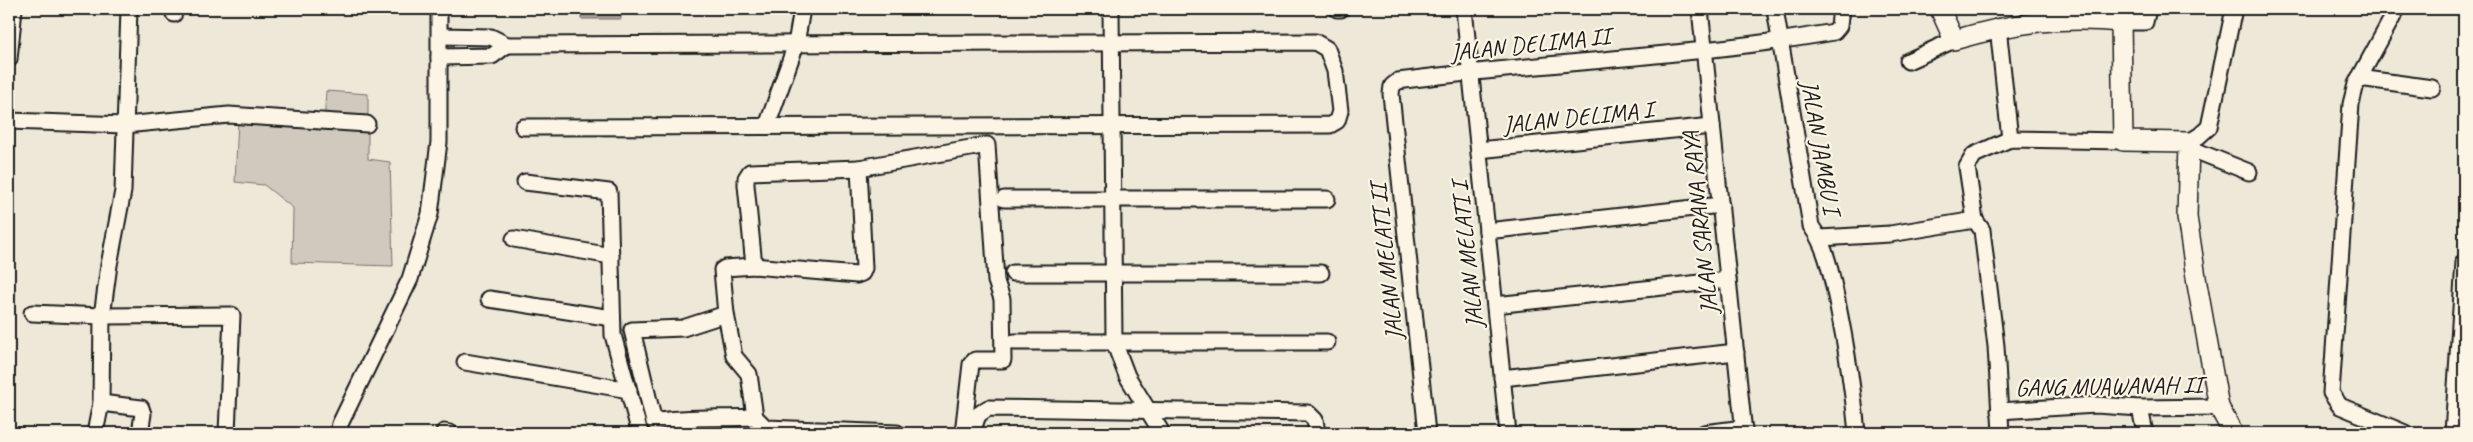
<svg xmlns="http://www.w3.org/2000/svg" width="2473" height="442" viewBox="0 0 2473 442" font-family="Caveat,sans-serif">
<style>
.green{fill:#cfcabd;stroke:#76736c}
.water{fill:#a7a299;stroke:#6f6c67}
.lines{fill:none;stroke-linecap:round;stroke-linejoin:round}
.minor-casing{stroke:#1c1c1c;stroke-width:19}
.tertiary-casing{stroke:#1c1c1c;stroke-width:22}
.minor{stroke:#fcf5e5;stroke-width:15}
.tertiary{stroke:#fcf5e5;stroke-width:19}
.labels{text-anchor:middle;stroke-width:4.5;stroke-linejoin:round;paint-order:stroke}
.street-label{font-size:24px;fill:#1c1c1c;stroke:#fcf5e5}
</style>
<rect width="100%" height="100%" fill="#eee8d9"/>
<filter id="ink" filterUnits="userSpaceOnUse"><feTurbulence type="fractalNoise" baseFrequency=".02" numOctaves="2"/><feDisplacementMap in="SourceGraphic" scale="10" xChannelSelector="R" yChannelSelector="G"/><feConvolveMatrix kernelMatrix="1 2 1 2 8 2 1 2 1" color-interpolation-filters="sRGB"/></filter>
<g filter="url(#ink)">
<polygon class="green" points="326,91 368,94 368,159 390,162 393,266 292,263 293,208 264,185 235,182 238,120 324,125"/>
<rect class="water" x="581" y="9" width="40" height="10"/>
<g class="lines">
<defs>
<g id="minor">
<polyline points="1111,9 1114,342 1127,376 1162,433"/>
<polyline points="1337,9 1341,9"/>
<polyline points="1464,9 1508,433"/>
<polyline points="1700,9 1744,433"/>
<path d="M1775 9 1811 226C1827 248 1831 274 1837 301 1846 345 1853 388 1857 433"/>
<polyline points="2120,9 2121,22 2145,22 2148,9"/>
<polyline points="2397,9 2356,84 2351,104 2331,393 2340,406 2405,433"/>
<polyline points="174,14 175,9"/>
<polyline points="1998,27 2010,139"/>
<polyline points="440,36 491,37 507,45 1315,42 1327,49 1335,71 1340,111 1337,121 1330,125 523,127"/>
<polyline points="439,57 492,56 507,45"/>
<polyline points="9,59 14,9"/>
<polyline points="1908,61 1954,40"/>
<polyline points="2359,78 2432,88"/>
<polyline points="9,121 125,125 229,115 367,124"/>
<polyline points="767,126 796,44 802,9"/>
<polyline points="2189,142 2199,136 2209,127 2234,9"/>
<polyline points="2189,148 2249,172"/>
<polyline points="1479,150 1712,126"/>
<polyline points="525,182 609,192 613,335 640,433"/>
<polyline points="1004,199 1327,199"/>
<polyline points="1487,231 1721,205"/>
<polyline points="1820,238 1890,234 1975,220"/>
<polyline points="514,239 611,256"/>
<polyline points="754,266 746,185 746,178 750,172 859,168"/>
<polyline points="1013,273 1321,273"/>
<polyline points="489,299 612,318"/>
<polyline points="1495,305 1728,280"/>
<polyline points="32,313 102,316 232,315 227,433"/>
<polyline points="726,314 722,270 725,268 754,266 857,275 862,273 864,268 859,168 987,145 996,281 1002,299 1003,360 975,360 971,364 963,433"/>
<polyline points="1014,342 1327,342"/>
<polyline points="465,362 629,390"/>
<polyline points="1502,378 1736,352"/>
<polyline points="101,403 141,408 143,414 140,433"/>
<polyline points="2140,408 2145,433"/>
<polyline points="1999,411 2096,405 2140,408 2219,407"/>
<path d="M755 417C721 419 688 416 654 422L632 330 683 328 726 314 734 356 749 374 755 417 766 428 897 433"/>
<polyline points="444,432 450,433"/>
<polyline points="95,433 101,403 102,316 109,265 123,191 129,9"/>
<polyline points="338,433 340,424 410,279 430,214 439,142 439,9"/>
<polyline points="972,433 978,415 988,408 1308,413 1315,420 1317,433"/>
<path d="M1427 433 1391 94 1392 86 1398 81C1543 62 1690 57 1834 32L1839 26 1841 9"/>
<polyline points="1704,433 1744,428"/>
<polyline points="2001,433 1996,346 1982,230 1975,220 1967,167 1974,155 2010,139 2123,141"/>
<polyline points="2453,433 2464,262"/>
</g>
<path id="tertiary" d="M1940 9 1954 40C2012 23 2061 16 2121 22L2123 141 2189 142 2187 217 2197 284 2219 407 2233 433"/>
</defs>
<use href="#minor" class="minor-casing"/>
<use href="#tertiary" class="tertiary-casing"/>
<use href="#minor" class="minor"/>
<use href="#tertiary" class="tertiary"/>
</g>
</g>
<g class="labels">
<g class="street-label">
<text transform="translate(1530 44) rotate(-6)" y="8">JALAN DELIMA II</text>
<text transform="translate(1578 117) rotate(-6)" y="8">JALAN DELIMA I</text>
<text transform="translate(1821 147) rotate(80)" y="8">JALAN JAMBU I</text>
<text transform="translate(1700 223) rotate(-96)" y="8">JALAN SARANA RAYA</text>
<text transform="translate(1467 255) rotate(-96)" y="8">JALAN MELATI I</text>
<text transform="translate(1386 262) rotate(-96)" y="8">JALAN MELATI II</text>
<text transform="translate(2109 386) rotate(-1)" y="8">GANG MUAWANAH II</text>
</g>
</g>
<rect width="2473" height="442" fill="none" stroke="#fcf5e5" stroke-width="30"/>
<rect x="15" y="15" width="2443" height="412" fill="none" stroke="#1c1c1c" stroke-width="2" filter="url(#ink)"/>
</svg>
